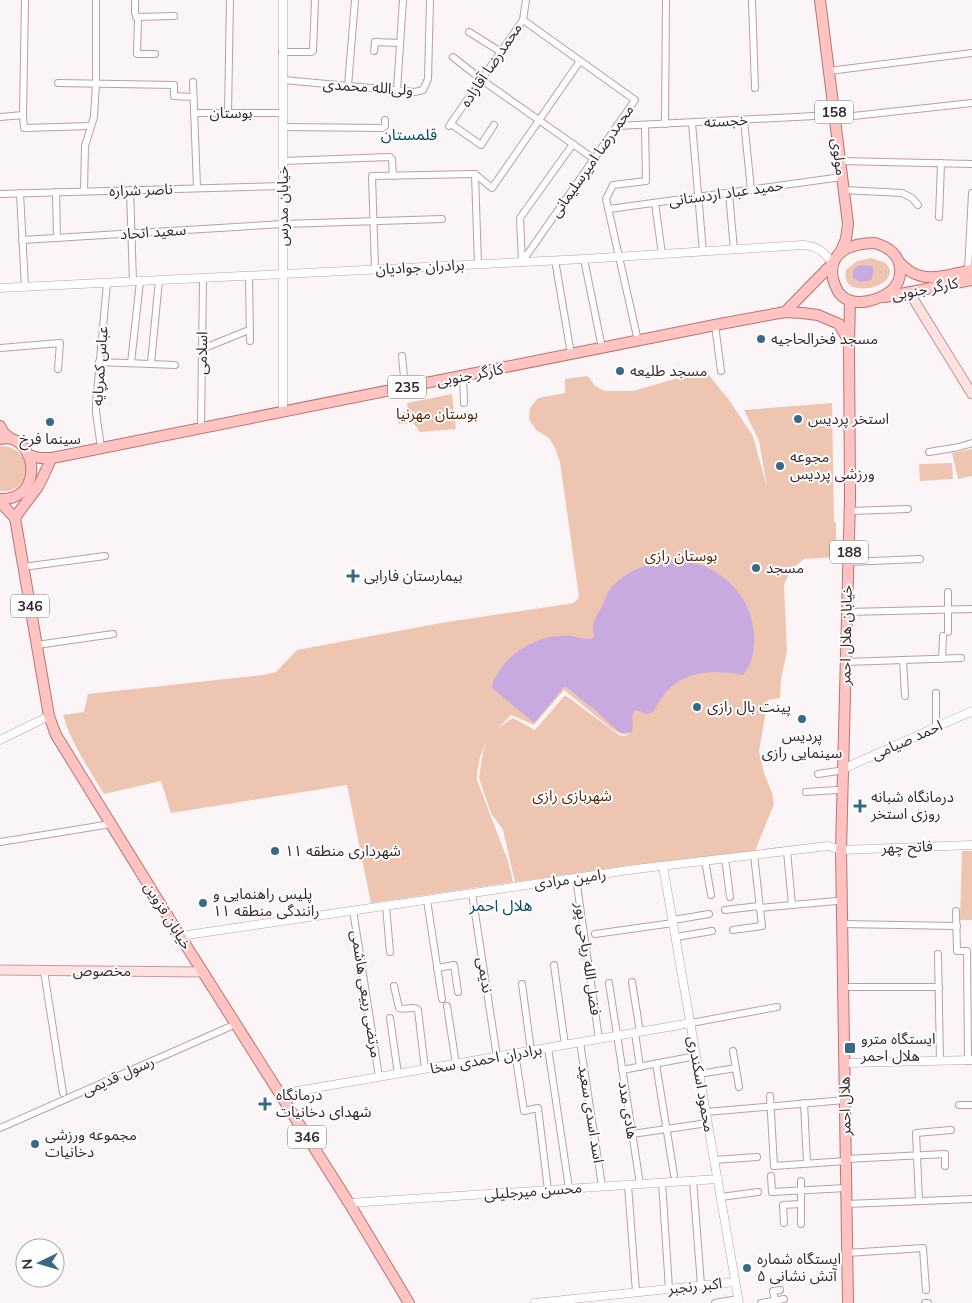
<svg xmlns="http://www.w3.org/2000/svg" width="972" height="1303" viewBox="0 0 972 1303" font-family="Mulish,'Noto Sans Arabic',sans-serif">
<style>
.green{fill:#edc5b1;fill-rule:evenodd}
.water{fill:#c8aae1}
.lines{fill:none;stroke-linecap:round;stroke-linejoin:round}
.minor-casing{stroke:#be9ca6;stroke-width:8}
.tertiary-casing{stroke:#be9ca6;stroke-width:9}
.secondary-casing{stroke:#be9ca6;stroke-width:11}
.primary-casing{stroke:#b97472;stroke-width:12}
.minor{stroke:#fff;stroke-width:6}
.tertiary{stroke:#fff;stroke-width:8}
.secondary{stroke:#ffe2e0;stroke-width:9}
.primary{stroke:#ffc4c1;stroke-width:10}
.poi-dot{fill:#376a87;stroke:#fff;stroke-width:2}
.labels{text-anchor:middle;stroke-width:4;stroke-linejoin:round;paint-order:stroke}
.shield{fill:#fff;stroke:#72686b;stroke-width:1}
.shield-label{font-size:14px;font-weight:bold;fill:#36282c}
.street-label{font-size:15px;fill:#36282c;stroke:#fff}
.poi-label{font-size:15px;fill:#36282c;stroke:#fff;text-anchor:start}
.park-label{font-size:15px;fill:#5d2603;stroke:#fff}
.neighbourhood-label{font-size:16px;fill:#084c6a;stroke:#fff}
</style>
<rect width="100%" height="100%" fill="#fcf5f7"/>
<g class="green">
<path d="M871 258 886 263C887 264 889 268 890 270 892 287 855 295 847 282 845 278 845 274 846 270L857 261Z"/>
<path d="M697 374H708L729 400 753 436 767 487 759 441 744 410 832 403 834 522H836V557L804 559 790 571 784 585 787 651 781 679 780 698 768 700 759 751 764 773 772 793 774 804 755 851 631 865 515 882 503 830 491 813 479 778 483 752 486 743C480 754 477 767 477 780L508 861 513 882 371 903 347 785 171 813 161 781 104 794C89 769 71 743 63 715L84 712 88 694 264 675 276 672 297 650 441 623 574 603 579 597 560 462 555 448 549 438 536 430 529 419 530 408 538 398 565 393V379L588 376 595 386 605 391H633L689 375ZM564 690 612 729 621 734H630L624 736 619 735 565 695 535 730 513 718 498 728 511 715 534 725Z"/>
<polygon points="452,394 456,429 420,432 413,423 399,424 397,414 408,411 407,403"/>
<path d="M0 446C36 446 33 495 0 491Z"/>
<polygon points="972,449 972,476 958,479 952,453"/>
<polygon points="952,463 953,479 920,481 919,464"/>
<polygon points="962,851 972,851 972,920 960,920"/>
</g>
<g class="water">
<path d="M860 265 872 266C874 271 873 274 871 280L860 282 853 278C852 271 854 268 860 265Z"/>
<path d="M675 560C688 562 701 563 712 570 724 576 735 587 743 599 756 620 760 655 743 675 716 670 687 669 666 692 661 698 657 705 653 712L646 714 640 711H634L632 717 633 720 632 732 622 733 618 731 595 710 566 687 563 688 535 722H533L492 688C492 680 498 673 502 667 519 645 545 634 571 636 578 637 584 639 591 639L594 636C594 633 593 631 593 628 593 621 599 612 602 606 605 600 607 593 611 588 626 570 652 561 675 560Z"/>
</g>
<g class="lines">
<defs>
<g id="minor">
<polyline points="135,0 135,13 138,19 137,54 155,54"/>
<polyline points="752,0 755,88"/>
<polyline points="136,17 174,16"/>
<polyline points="469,32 501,52"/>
<polyline points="374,51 375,42 400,43"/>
<polyline points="282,52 311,52 313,51 315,0"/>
<polyline points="453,57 482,80 594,159"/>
<polyline points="829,71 972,53"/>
<polyline points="283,80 415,92 423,90 428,79 430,0"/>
<polyline points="193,82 197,188"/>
<polyline points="58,83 174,85 174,96 193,97"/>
<polyline points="348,86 355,0"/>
<polyline points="397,90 403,0"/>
<polyline points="194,113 283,113"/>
<polyline points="228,113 230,0"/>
<polyline points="23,115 24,128 91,126"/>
<polyline points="0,117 23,115 25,0"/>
<polyline points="835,118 972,103"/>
<polyline points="744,120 751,190"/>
<polyline points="692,123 703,252"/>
<polyline points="451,124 481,145 494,125"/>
<polyline points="665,124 666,0"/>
<polyline points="449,126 523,20 526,0"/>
<polyline points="617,126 834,115"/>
<polyline points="283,127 383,128 385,126 385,120"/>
<polyline points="283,161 390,157 392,159 393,176"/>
<polyline points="840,161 972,164"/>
<polyline points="475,174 492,188 580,61"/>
<polyline points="475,174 478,264"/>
<polyline points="130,190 133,282"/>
<polyline points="843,190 902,193 912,198 918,205"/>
<polyline points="84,191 85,146 94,117 96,83 96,0"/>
<polyline points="56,192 57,238"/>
<polyline points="20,193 25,287"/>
<polyline points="729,193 734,250"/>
<polyline points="0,194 283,186"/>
<polyline points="655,203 662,254"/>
<polyline points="609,209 842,177"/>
<polyline points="939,217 941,163"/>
<polyline points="22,240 283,224 442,219"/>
<polyline points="584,259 602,348"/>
<polyline points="555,260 571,354"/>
<polyline points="522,262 635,100 523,20"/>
<polyline points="522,262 520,218 573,144"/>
<polyline points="375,269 372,176 475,174"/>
<polyline points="968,271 972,193"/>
<polyline points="249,276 250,341"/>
<polyline points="715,325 721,371"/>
<polyline points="638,341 606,199 613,185 646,181 645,125"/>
<polyline points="0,348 60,343 58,369"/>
<polyline points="202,349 249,330"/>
<polyline points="402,356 405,388"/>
<polyline points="99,362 175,365"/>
<polyline points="131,363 140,281"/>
<polyline points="151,363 159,280"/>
<polyline points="463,376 464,403"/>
<polyline points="201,429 203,278"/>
<polyline points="101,448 96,412 96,404 107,283"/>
<polyline points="929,452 959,447 972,443"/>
<polyline points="850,511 908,509"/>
<polyline points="848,562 920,559"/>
<polyline points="23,567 105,556"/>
<polyline points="847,612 972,609"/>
<polyline points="948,632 948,592"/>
<polyline points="37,645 113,634"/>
<polyline points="942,659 943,636"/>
<polyline points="903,660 905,696"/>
<polyline points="846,662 961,658"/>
<polyline points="936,693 936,727"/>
<polyline points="818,774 838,771"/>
<polyline points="806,792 837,790"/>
<polyline points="0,842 111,824"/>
<polyline points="787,851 792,905"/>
<polyline points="725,858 730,897"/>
<polyline points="705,860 711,895"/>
<polyline points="576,878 599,1039"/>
<polyline points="472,893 497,1057"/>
<polyline points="427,900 442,999"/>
<polyline points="386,906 390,952"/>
<polyline points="759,908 836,901"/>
<polyline points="353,910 379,1077"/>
<polyline points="725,910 759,906"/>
<polyline points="956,911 957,951 967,951 968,1061"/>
<polyline points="673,920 709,914"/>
<polyline points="842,924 957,926"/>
<polyline points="733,930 762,926 754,855"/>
<polyline points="595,934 673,923"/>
<polyline points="676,937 712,931"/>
<polyline points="938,954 940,1061"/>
<polyline points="554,965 565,1045"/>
<polyline points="437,968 454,965 458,992"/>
<polyline points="44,971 63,1093"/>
<polyline points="632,982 640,1032"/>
<polyline points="609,983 640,1184"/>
<polyline points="522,984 531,1051"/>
<path d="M394 986 399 1008C405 1011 413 1005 418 1010L425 1069"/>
<polyline points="843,987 939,987"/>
<polyline points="447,1006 456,1064"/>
<polyline points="390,1018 398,1074"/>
<polyline points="691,1023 777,1007"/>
<polyline points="635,1033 640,1067"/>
<polyline points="580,1042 602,1186"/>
<polyline points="548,1048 569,1188"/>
<polyline points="733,1051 739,1087"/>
<polyline points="516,1059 524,1111 538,1108 548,1190"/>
<polyline points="656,1064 674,1175"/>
<polyline points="622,1070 696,1056"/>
<polyline points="699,1074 736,1068"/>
<polyline points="770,1096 774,1166 846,1161"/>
<polyline points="804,1103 807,1163"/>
<polyline points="959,1105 972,1105"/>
<polyline points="706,1112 845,1100"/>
<polyline points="0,1128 236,1024"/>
<polyline points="632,1134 708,1123"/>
<polyline points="845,1159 945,1154 945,1166"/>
<polyline points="714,1160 757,1157"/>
<polyline points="771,1176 772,1192 846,1188"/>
<polyline points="693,1180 701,1285"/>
<polyline points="662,1182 669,1289"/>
<polyline points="628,1185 636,1292"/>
<polyline points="721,1197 758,1192"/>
<polyline points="919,1201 916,1133 951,1130"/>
<polyline points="801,1204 801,1224"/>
<polyline points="846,1204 972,1199"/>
<polyline points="784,1223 783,1205 801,1204 801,1181"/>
<polyline points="847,1253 923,1248 926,1290"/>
<polyline points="775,1300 773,1291 780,1290"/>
<polyline points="715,1303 738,1299"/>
<polyline points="761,1303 784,1299"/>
<polyline points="925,1303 928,1303"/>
</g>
<g id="tertiary">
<path d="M0 288 584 259 803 245C819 246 823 252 833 263"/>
<polyline points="283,412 283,0"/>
<polyline points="0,740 49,716"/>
<polyline points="843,769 972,711"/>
<polyline points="663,866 739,1303"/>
<polyline points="180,936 636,869 828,846 841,850 972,845"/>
<polyline points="844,1063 972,1060"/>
<polyline points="280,1094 691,1023"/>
<polyline points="349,1203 718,1179"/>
<polyline points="535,1303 735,1282"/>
</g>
<g id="secondary">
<polyline points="909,292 972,394"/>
<polyline points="0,970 203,972"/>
</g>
<g id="primary">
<polyline points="820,0 848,224 846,239 840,253"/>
<path d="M875 243C881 245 887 247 892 252 903 262 903 280 892 290 880 300 855 308 842 296 837 292 835 286 833 279 827 251 853 243 875 243Z"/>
<path d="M899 262C904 267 910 273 918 275 932 281 957 273 972 270"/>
<polyline points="885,297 972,280"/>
<polyline points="785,312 833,263"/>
<polyline points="0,426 3,432 10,438"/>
<path d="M0 439C4 438 8 438 12 439 39 448 40 501 0 499"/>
<polyline points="28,455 40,458 52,458 715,325 785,312 802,313 818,315 839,324 848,340"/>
<polyline points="0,502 15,518 49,716 56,735 180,936 349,1203 409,1303"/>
<path d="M15 518C22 507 30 498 37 488 43 479 46 468 52 458"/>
<polyline points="848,1303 841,850 850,498 849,342 850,301"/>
</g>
</defs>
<use href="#minor" class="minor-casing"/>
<use href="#tertiary" class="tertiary-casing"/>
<use href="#secondary" class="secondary-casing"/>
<use href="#primary" class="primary-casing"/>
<use href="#minor" class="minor"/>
<use href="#tertiary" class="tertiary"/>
<use href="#secondary" class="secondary"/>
<use href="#primary" class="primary"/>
</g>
<g class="poi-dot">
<circle cx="761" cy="339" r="5"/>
<circle cx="620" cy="371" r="5"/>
<circle cx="798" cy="419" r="5"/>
<circle cx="50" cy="422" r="5"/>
<circle cx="780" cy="466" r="5"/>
<circle cx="756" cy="568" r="5"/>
<path d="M350.5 568.5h5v5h5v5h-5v5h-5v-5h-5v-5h5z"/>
<circle cx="697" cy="707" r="5"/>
<circle cx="802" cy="719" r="5"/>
<path d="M857.5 798.5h5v5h5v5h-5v5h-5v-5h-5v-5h5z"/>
<circle cx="275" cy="851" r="5"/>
<circle cx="203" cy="903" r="5"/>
<rect x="844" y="1042" width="12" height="12" rx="2.5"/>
<path d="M262.5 1096.5h5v5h5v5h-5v5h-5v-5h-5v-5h5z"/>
<circle cx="35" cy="1144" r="5"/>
<circle cx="747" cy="1268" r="5"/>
</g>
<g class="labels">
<g class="shield">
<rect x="815" y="100.5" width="38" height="23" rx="4"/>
<rect x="388" y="375.5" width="38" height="23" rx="4"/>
<rect x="830" y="540.5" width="38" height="23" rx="4"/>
<rect x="11" y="594.5" width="38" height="23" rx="4"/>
<rect x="288" y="1125.5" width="38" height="23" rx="4"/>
</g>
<g class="shield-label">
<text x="834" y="117">158</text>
<text x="407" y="392">235</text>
<text x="849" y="557">188</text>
<text x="30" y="611">346</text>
<text x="307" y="1142">346</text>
</g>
<g class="street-label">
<text transform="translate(491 65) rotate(-56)" y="5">محمدرضا آقازاده</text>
<text transform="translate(368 87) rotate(4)" y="5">ولی‌الله محمدی</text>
<text x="231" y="118">بوستان</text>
<text transform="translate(726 121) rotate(-3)" y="5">خجسته</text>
<text transform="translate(839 157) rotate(83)" y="5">مولوی</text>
<text transform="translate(592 161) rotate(-55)" y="5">محمدرضا امیرسلیمانی</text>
<text transform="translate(141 190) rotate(-2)" y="5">ناصر شراره</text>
<text transform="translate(726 193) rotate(-8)" y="5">حمید عباد اردستانی</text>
<text transform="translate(283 206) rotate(-90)" y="5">خیابان مدرس</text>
<text transform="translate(153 232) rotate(-4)" y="5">سعید اتحاد</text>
<text transform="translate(420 267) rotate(-3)" y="5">برادران جوادیان</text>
<text transform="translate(925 289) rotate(-11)" y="5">کارگر جنوبی</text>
<text transform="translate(202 353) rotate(-89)" y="5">اسلامی</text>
<text transform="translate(100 366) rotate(-86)" y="5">عباس کمرپایه</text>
<text transform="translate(470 375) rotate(-11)" y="5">کارگر جنوبی</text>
<text transform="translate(846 635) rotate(-89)" y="5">خیابان هلال احمر</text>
<text transform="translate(907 740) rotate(-24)" y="5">احمد صیامی</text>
<text transform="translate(907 847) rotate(-2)" y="5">فاتح چهر</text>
<text transform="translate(570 879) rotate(-8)" y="5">رامین مرادی</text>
<text transform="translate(168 916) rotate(58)" y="5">خیابان قزوین</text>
<text transform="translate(588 959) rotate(82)" y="5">فضل الله ریاحی پور</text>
<text x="102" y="976">مخصوص</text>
<text transform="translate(485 975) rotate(81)" y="5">ندیمی</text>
<text transform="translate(366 994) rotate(81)" y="5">مرتضی ربیعی هاشمی</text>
<text transform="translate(486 1059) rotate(-10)" y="5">برادران احمدی سخا</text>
<text transform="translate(118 1076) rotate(-24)" y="5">رسول قدیمی</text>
<text transform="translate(701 1084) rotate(80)" y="5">محمود اسکندری</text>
<text transform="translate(845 1106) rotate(-91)" y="5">هلال احمر</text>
<text transform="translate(628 1110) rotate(81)" y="5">هادی مدد</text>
<text transform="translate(591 1114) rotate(81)" y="5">اسد اسدی سعید</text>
<text transform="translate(533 1191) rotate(-4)" y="5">محسن میرجلیلی</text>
<text transform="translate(695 1286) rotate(-6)" y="5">اکبر رنجبر</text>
</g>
<g class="poi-label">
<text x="771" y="344">مسجد فخرالحاجیه</text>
<text x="630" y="376">مسجد طلیعه</text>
<text x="808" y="424">استخر پردیس</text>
<text x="50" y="444" text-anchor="middle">سینما فرخ</text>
<text x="790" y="462">مجوعه<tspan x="790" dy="17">ورزشی پردیس</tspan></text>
<text x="766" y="573">مسجد</text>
<text x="364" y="581">بیمارستان فارابی</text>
<text x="707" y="712">پینت بال رازی</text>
<text x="802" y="741" text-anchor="middle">پردیس<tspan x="802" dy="17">سینمایی رازی</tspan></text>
<text x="871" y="802">درمانگاه شبانه<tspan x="871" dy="17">روزی استخر</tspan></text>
<text x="285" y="856">شهرداری منطقه ۱۱</text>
<text x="213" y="899">پلیس راهنمایی و<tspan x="213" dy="17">رانندگی منطقه ۱۱</tspan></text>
<text x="861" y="1044">ایستگاه مترو<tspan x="861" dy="17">هلال احمر</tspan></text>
<text x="276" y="1100">درمانگاه<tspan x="276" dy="17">شهدای دخانیات</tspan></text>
<text x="45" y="1140">مجموعه ورزشی<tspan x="45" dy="17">دخانیات</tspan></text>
<text x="757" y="1264">ایستگاه شماره<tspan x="757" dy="17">۵ آتش نشانی</tspan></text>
</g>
<g class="park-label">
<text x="437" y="419">بوستان مهرنیا</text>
<text x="681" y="561">بوستان رازی</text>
<text x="572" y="801">شهربازی رازی</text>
</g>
<g class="neighbourhood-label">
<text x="409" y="140">قلمستان</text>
<text x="501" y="911">هلال احمر</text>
</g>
</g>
<g transform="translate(40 1263) rotate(265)"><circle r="24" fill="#ffffff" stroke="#afa9ab"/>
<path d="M0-4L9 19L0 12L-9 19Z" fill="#376a87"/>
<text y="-8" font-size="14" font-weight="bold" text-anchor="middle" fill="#36282c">N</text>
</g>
</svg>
